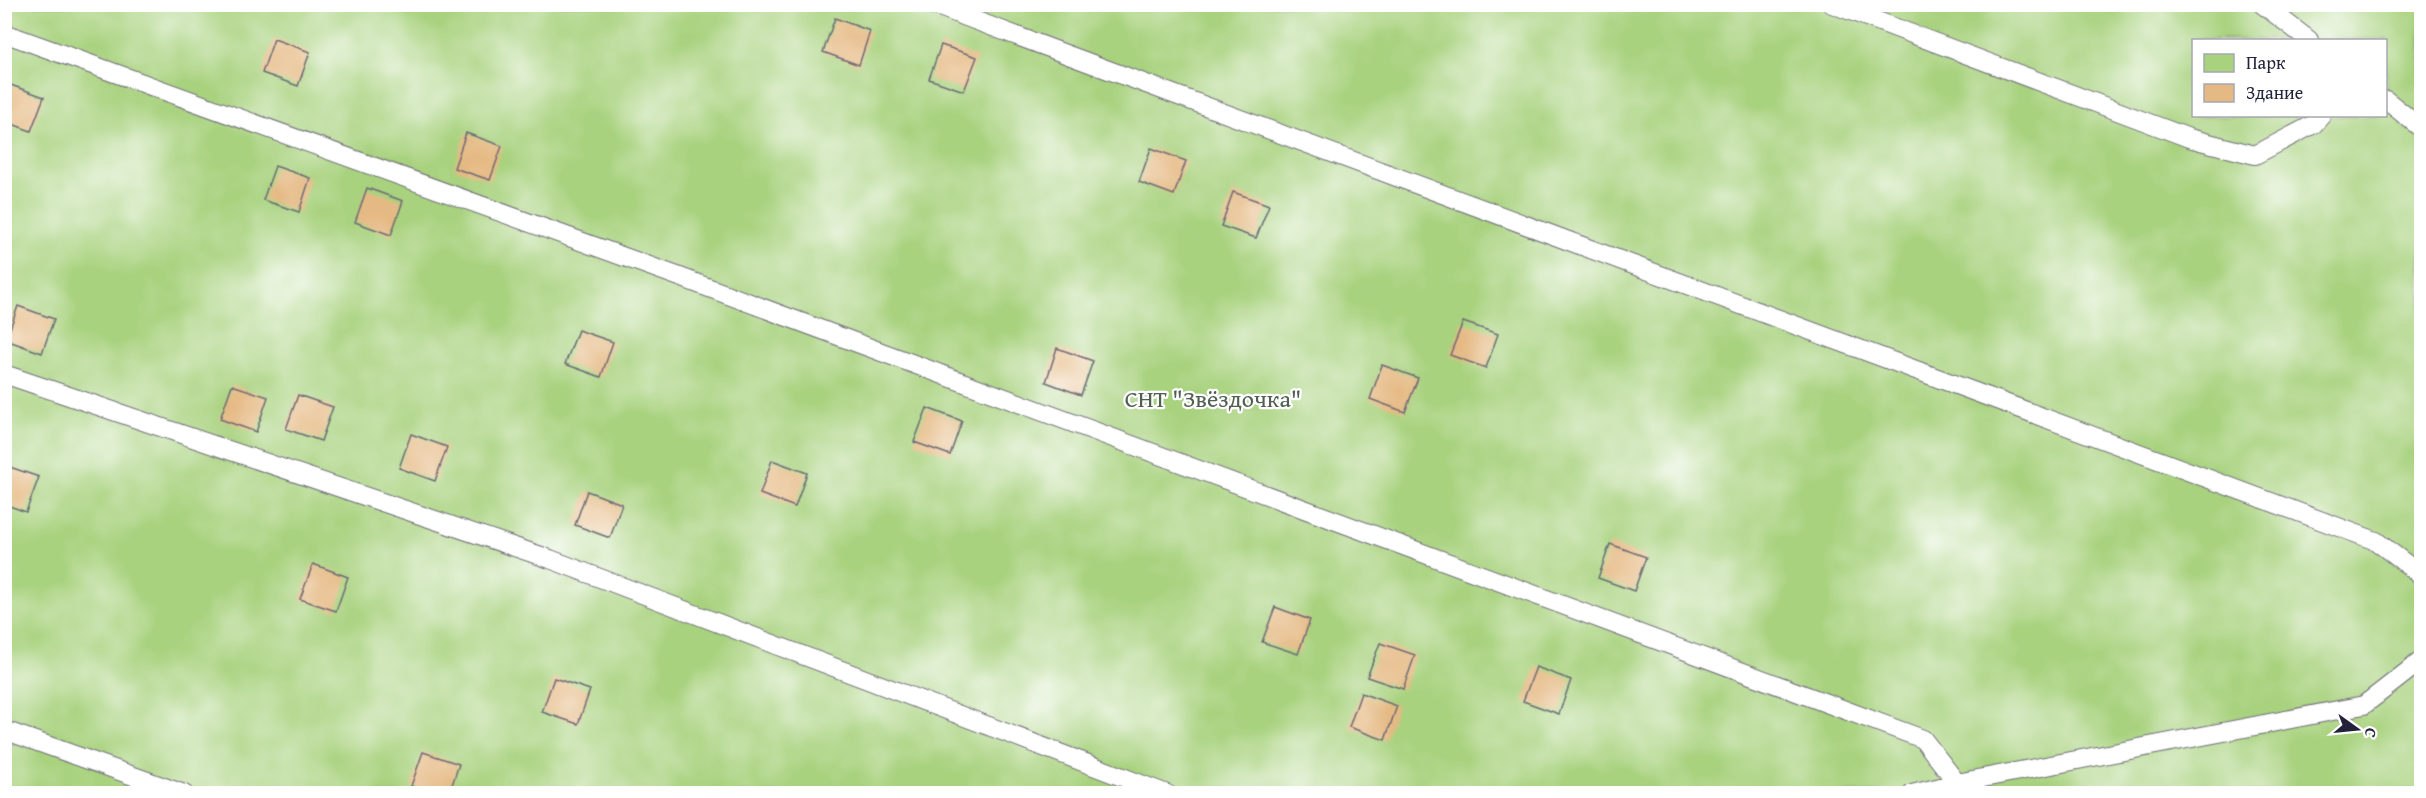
<svg xmlns="http://www.w3.org/2000/svg" width="2426" height="798" viewBox="0 0 2426 798" font-family="'Gentium Book Plus',serif">
<style>
.green{fill:#a8d27e;stroke:#657a5c;stroke-width:1.5;fill-rule:evenodd}
.building{fill:#e5b983}
.lines{fill:none;stroke-linecap:round;stroke-linejoin:round}
.service-casing{stroke:#6c6a74;stroke-width:20}
.service{stroke:#fff;stroke-width:18}
.labels{text-anchor:middle;stroke-width:4.5;stroke-linejoin:round;paint-order:stroke}
.park-label{font-size:24px;fill:#516052;stroke:#fff}
</style>
<rect width="100%" height="100%" fill="#fff"/>
<filter id="ink" filterUnits="userSpaceOnUse"><feTurbulence type="fractalNoise" baseFrequency=".0167" numOctaves="2"/><feDisplacementMap in="SourceGraphic" scale="12" xChannelSelector="R" yChannelSelector="G"/><feConvolveMatrix kernelMatrix="1 2 1 2 8 2 1 2 1" color-interpolation-filters="sRGB"/></filter>
<filter id="wash" filterUnits="userSpaceOnUse"><feTurbulence type="fractalNoise" baseFrequency=".008" numOctaves="4" result="noise"/><feDisplacementMap in="SourceGraphic" scale="24" xChannelSelector="R" yChannelSelector="G"/><feGaussianBlur stdDeviation="1.35" result="paint"/><feColorMatrix in="noise" values="0 0 0 0 0 0 0 0 0 0 0 0 0 0 0 0 0 1.4 0 .05"/><feComposite in="paint" operator="in"/></filter>
<g filter="url(#wash)">
<rect width="100%" height="100%" fill="#f5efde"/>
<path class="green" d="M5 5H2421L2422 790 2414 793 5 794ZM2194 40H2386V116H2194Z"/>
<g id="blocks">
<g class="building">
<polygon points="835,18 870,31 859,65 823,52"/>
<polygon points="274,39 310,52 298,86 262,73"/>
<polygon points="941,45 977,57 964,91 929,79"/>
<polygon points="8,84 44,97 31,131 4,121 4,94"/>
<polygon points="466,133 502,146 490,180 454,168"/>
<polygon points="1151,148 1186,161 1174,195 1139,182"/>
<polygon points="275,166 310,178 299,212 263,200"/>
<polygon points="367,188 403,201 391,235 355,222"/>
<polygon points="1233,192 1269,205 1256,238 1221,226"/>
<polygon points="18,306 54,319 42,353 6,340"/>
<polygon points="1463,322 1498,334 1486,368 1450,355"/>
<polygon points="578,330 613,342 601,377 565,364"/>
<polygon points="1057,348 1093,361 1081,395 1046,382"/>
<polygon points="1382,365 1418,378 1405,412 1370,399"/>
<polygon points="232,385 268,397 256,432 220,419"/>
<polygon points="298,395 333,407 321,441 286,429"/>
<polygon points="927,408 962,421 950,455 914,442"/>
<polygon points="411,434 447,447 435,481 399,468"/>
<polygon points="772,460 807,473 795,507 760,494"/>
<polygon points="4,465 39,477 26,512 4,504"/>
<polygon points="587,491 622,504 610,538 575,525"/>
<polygon points="1610,544 1646,557 1634,591 1598,578"/>
<polygon points="313,564 348,577 336,611 300,599"/>
<polygon points="1275,607 1310,620 1298,654 1262,642"/>
<polygon points="1380,643 1415,655 1403,689 1367,677"/>
<polygon points="1536,667 1571,680 1559,714 1523,701"/>
<polygon points="554,678 590,690 578,724 542,712"/>
<polygon points="1361,693 1397,706 1385,740 1349,727"/>
<polygon points="423,752 459,764 449,794 432,794 411,786"/>
</g>
</g>
</g>
<g filter="url(#ink)">
<use href="#blocks" fill-opacity="0" stroke="#6c6a74" stroke-width="1.5"/>
<g class="lines">
<defs>
<g id="service">
<polyline points="931,4 2376,541 2422,576"/>
<polyline points="1832,4 2189,138 2255,155 2314,124 2321,116"/>
<polyline points="2262,4 2309,40"/>
<polyline points="4,33 677,276 1923,739 1957,783"/>
<polyline points="2386,100 2422,129"/>
<polyline points="4,374 550,559 1167,794"/>
<polyline points="4,730 184,794"/>
<polyline points="1912,794 1957,783 2364,705 2422,660"/>
</g>
</defs>
<use href="#service" class="service-casing"/>
<use href="#service" class="service"/>
</g>
</g>
<g class="labels">
<g class="park-label">
<text x="1213" y="407">СНТ "Звёздочка"</text>
</g>
</g>
<rect width="2426" height="798" fill="none" stroke="#fff" stroke-width="24"/>
<rect x="2192" y="39" width="195" height="78" fill="#ffffff" stroke="#a7a7b1" stroke-width="1.5"/>
<rect x="2204" y="54" width="30" height="18" fill="#a8d27e" stroke="#a7a7b1" stroke-width="1.5"/>
<text x="2246" y="69" font-size="18" fill="#22223b">Парк</text>
<rect x="2204" y="84" width="30" height="18" fill="#e5b983" stroke="#a7a7b1" stroke-width="1.5"/>
<text x="2246" y="99" font-size="18" fill="#22223b">Здание</text>
<g transform="translate(2357 729) rotate(105)" stroke="#ffffff" stroke-width="4.5" paint-order="stroke">
<path d="M0-4.5L10 22L0 15L-10 22Z" fill="#22223b"/>
<text y="-9" font-size="16" font-weight="bold" text-anchor="middle" fill="#22223b">С</text>
</g>
</svg>
